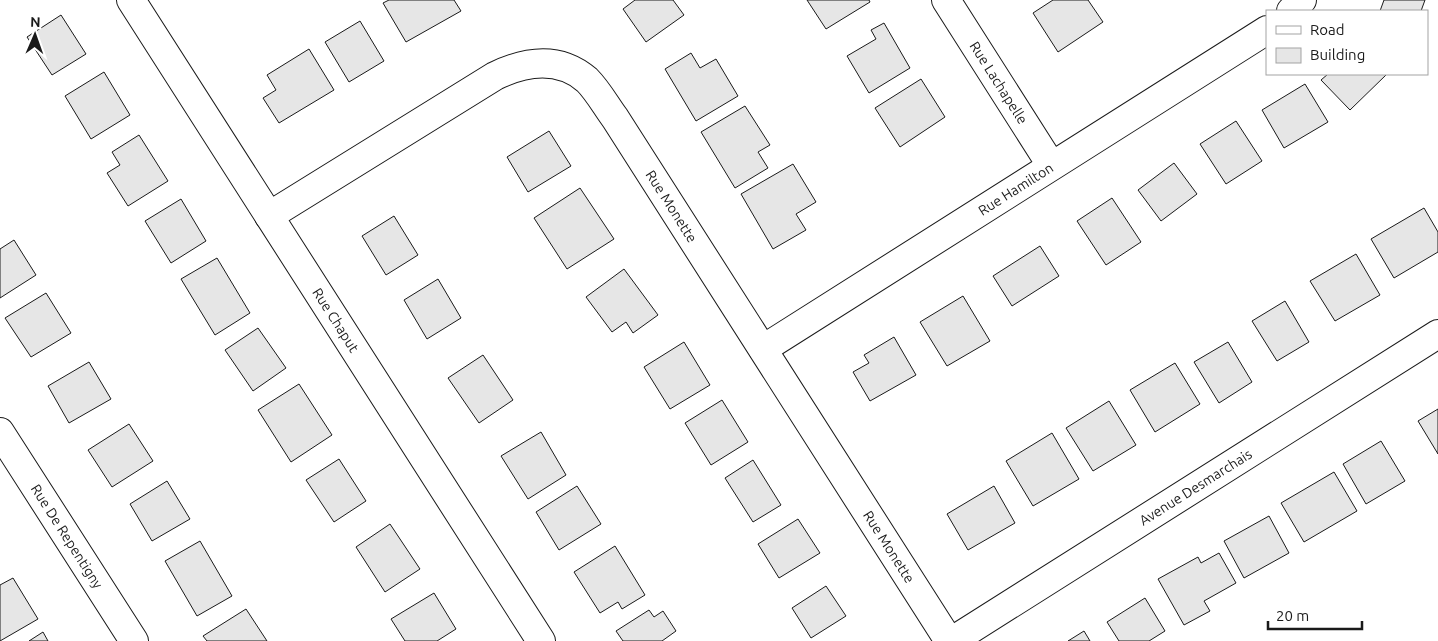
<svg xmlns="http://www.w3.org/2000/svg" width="1438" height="641" viewBox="0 0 1438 641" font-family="Ubuntu,sans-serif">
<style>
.building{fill:#e6e6e6;stroke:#1a1a1a}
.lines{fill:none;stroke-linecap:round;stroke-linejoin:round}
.minor-casing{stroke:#1a1a1a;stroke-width:30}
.minor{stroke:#fff;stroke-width:28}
.labels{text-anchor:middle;stroke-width:4;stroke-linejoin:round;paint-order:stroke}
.street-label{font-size:14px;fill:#1a1a1a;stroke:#fff}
</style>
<rect width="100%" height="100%" fill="#fff"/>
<g class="building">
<polygon points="389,0 454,0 461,11 406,42 383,3"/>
<polygon points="635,0 673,0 684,15 646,42 623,9"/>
<polygon points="807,0 869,0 870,2 826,29"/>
<polygon points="1053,0 1088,0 1103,22 1058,52 1033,13"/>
<polygon points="1384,0 1425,0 1421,11 1380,11"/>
<polygon points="61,15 86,54 52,75 27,37"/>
<polygon points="360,21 384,61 349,82 325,42"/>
<polygon points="884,23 910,68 869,93 847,56 876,39 871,30"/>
<polygon points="309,49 334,90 279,123 263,98 276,90 267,75"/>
<polygon points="691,53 700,68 716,59 738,96 696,121 665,69"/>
<polygon points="104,72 130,115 91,139 65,96"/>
<polygon points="1328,74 1387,74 1350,110 1321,80"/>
<polygon points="921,79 945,117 900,147 875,108"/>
<polygon points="1305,84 1328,122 1284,148 1262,110"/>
<polygon points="745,106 770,145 758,152 768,168 735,188 701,132"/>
<polygon points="1236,121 1262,161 1226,184 1200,144"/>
<polygon points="549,131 571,166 528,192 507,157"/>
<polygon points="139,135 168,181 128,206 107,173 120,165 112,152"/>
<polygon points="1174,163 1197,194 1161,221 1138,190"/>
<polygon points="793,164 816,202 796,214 806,230 773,249 741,194"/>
<polygon points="580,188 614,239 567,269 534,218"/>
<polygon points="1112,198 1141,242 1106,265 1077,221"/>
<polygon points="181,199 206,241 171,263 145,221"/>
<polygon points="1424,208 1438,232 1438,252 1394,278 1371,239"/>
<polygon points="394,216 418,255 386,275 362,236"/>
<polygon points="14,240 36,275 0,298 0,249"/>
<polygon points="1040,246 1059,276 1012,306 993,276"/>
<polygon points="1356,254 1380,295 1335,321 1310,281"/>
<polygon points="217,258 250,313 215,335 181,279"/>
<polygon points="624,269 658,315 633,333 626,322 612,332 586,297"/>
<polygon points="438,279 461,318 427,339 404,300"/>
<polygon points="46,293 71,333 31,357 5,318"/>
<polygon points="963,296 990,341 947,366 920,322"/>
<polygon points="1285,301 1309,342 1277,361 1252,321"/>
<polygon points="258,328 286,368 253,391 225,350"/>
<polygon points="894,337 916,375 870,401 853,372 869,363 864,355"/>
<polygon points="684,342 710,385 670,409 644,367"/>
<polygon points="1228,342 1252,382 1219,403 1194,362"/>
<polygon points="483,355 513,400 479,423 448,378"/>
<polygon points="89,362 111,399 69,423 48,386"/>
<polygon points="1175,363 1200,404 1155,432 1130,390"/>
<polygon points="299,384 332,435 291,462 258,410"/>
<polygon points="722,400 748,442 711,465 685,423"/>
<polygon points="1109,401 1136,445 1093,471 1066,428"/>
<polygon points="1438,409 1438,454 1418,421"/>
<polygon points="129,424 153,461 112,487 88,450"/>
<polygon points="541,432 566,475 528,499 501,456"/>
<polygon points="1052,433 1079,479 1033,506 1006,461"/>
<polygon points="1381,441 1405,481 1366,504 1343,464"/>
<polygon points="339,459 366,501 334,522 306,480"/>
<polygon points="753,460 781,505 753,522 725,478"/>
<polygon points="1334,472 1357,511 1304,542 1281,503"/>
<polygon points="167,481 190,519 152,541 130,504"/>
<polygon points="577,486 601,524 559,550 536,512"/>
<polygon points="994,486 1015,523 968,550 947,514"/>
<polygon points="1269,516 1289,553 1244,578 1224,541"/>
<polygon points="798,519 820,553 779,578 758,544"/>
<polygon points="390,524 420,569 385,592 356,547"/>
<polygon points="200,541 232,596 197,616 165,561"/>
<polygon points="615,546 645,595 622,609 618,602 600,613 574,572"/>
<polygon points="1219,553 1236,583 1204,601 1210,611 1184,625 1158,579 1198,557 1201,563"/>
<polygon points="13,578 38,619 0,641 0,585"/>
<polygon points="826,586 846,616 811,638 792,608"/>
<polygon points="434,593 456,629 437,641 405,641 391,619"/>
<polygon points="1145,598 1165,631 1149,641 1119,641 1107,622"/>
<polygon points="246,609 267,641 207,641 203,636"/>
<polygon points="649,610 654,617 663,611 676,631 662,641 623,641 616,631"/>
<polygon points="1084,631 1090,641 1068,641"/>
<polygon points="43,632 48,641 29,641"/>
</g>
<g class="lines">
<defs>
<g id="minor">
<path id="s1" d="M131 0 541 641"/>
<path id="s2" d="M946 0 1051 165"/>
<polyline points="1291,11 1302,0"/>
<path id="s3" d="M269 216 495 76C526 61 559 56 587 80 598 91 606 106 615 118L949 641"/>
<path id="s4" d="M763 349 1267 30"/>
<path id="s5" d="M0 432 134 641"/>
<path id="s6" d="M952 641 1438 334"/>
</g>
</defs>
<use href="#minor" class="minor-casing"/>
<use href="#minor" class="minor"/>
</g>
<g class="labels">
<g class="street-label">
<text dy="5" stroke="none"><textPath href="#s2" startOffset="98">Rue Lachapelle</textPath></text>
<text dy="5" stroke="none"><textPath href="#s4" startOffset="299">Rue Hamilton</textPath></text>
<text dy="5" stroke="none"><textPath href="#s3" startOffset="516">Rue Monette</textPath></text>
<text dy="5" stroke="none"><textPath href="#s1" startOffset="380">Rue Chaput</textPath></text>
<text dy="5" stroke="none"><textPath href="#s6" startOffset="288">Avenue Desmarchais</textPath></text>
<text dy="5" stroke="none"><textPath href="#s5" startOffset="124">Rue De Repentigny</textPath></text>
<text dy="5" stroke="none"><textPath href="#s3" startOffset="920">Rue Monette</textPath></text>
</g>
</g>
<rect x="1266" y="10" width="162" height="65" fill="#ffffff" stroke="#a3a3a3"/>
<rect x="1276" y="26" width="25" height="8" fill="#ffffff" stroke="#a3a3a3"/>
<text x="1310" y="35" font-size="15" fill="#1a1a1a">Road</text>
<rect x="1276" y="48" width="25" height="15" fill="#e6e6e6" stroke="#a3a3a3"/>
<text x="1310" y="60" font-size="15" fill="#1a1a1a">Building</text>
<g transform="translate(35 35) rotate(2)" stroke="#ffffff" stroke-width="4" paint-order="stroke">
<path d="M0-4L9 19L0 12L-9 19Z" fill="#1a1a1a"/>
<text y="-8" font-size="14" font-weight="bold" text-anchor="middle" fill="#1a1a1a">N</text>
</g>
<path d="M1268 621v8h94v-8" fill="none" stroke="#1a1a1a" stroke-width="2.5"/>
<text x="1276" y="621" font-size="15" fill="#1a1a1a" stroke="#ffffff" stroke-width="4" paint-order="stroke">20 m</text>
</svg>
